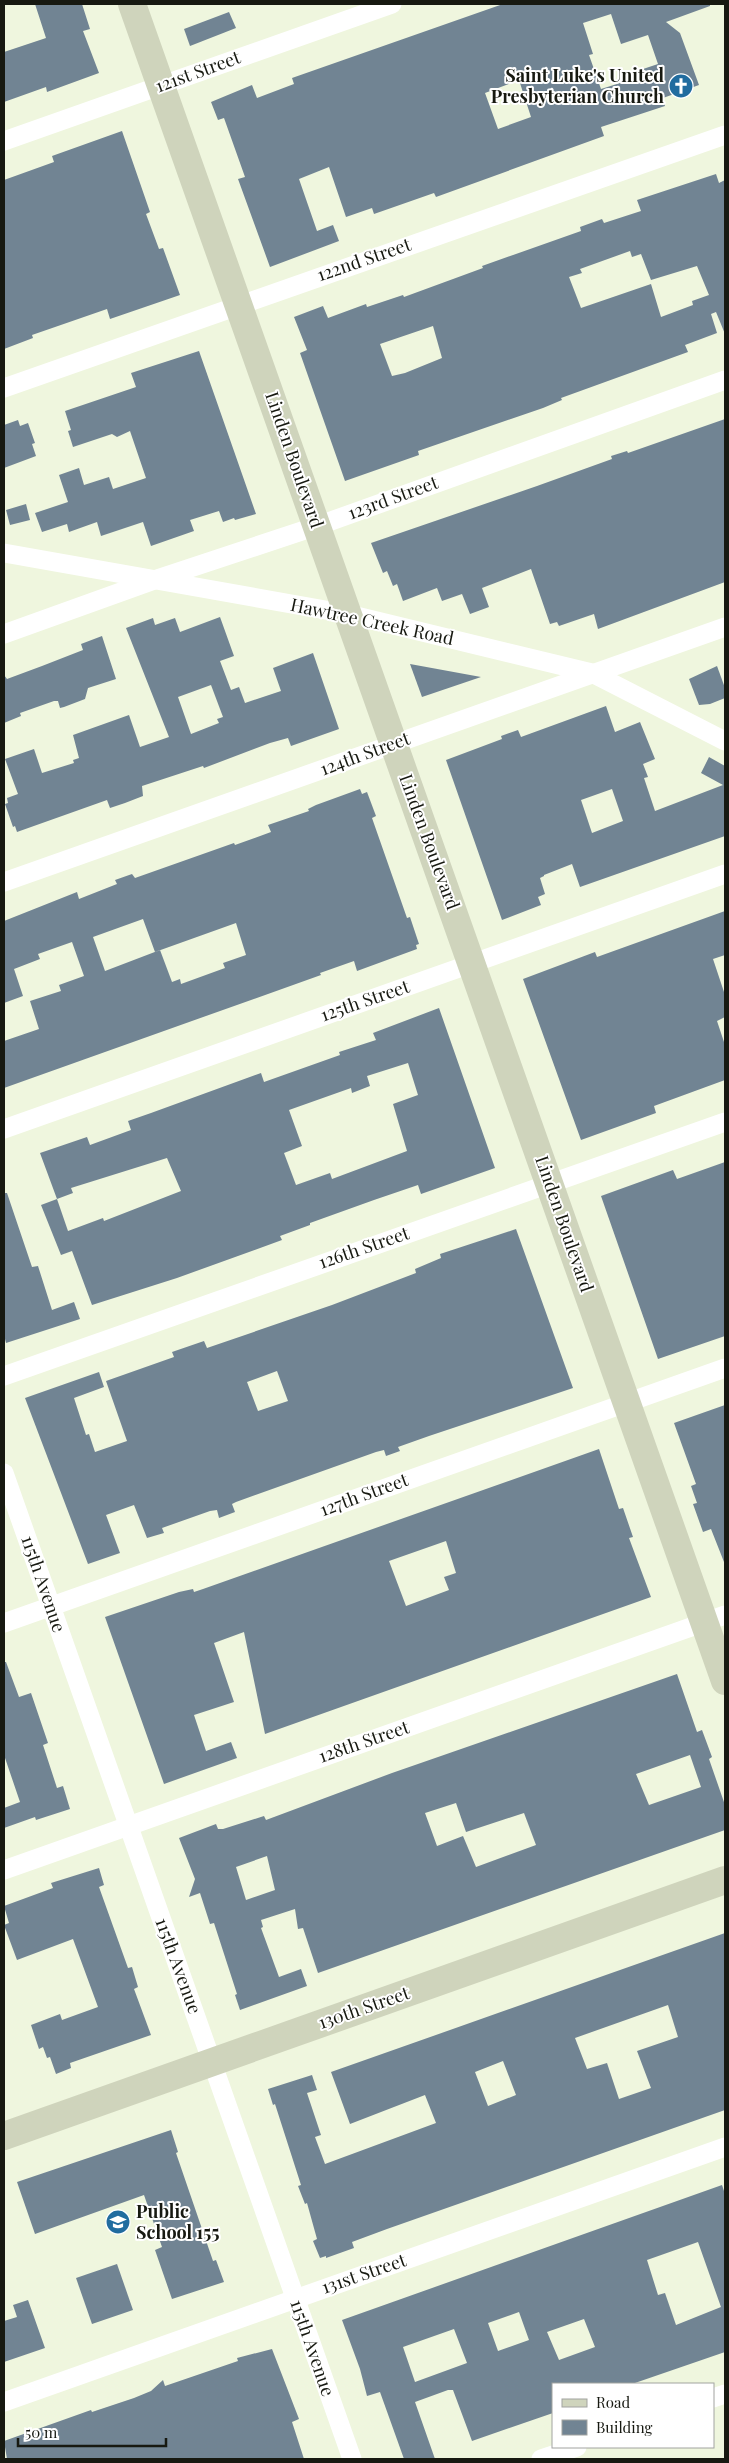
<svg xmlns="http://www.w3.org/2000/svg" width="729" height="2463" viewBox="0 0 729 2463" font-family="'Playfair Display',serif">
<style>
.building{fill:#718493;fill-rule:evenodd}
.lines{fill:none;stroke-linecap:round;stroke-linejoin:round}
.street{stroke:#fff;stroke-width:19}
.secondary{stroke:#cfd4bc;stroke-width:28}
.labels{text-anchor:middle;stroke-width:4;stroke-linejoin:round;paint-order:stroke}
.street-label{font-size:18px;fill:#171911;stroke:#fff}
.poi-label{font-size:18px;font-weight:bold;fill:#171911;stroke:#fff;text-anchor:end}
</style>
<rect width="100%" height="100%" fill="#eff6de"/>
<g class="building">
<polygon points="35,4 82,4 90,29 83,31 99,73 47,92 46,87 4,102 4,52 46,38"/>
<path d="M503 4H710V6L666 22 680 33 699 85 663 98 665 106 601 127 604 136 436 197 434 193 374 214 372 208 346 217 329 167 299 179 317 231 333 225 339 241 270 267 238 179 245 177 224 118 218 120 211 102 252 85 257 98 294 84 292 78ZM611 14 621 44 648 35 658 64 634 72 636 78 601 89 589 55 593 54 583 23ZM519 80 531 117 498 129 485 93Z"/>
<polygon points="229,12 236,28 190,46 184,29"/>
<polygon points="122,131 150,212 146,214 159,249 163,248 180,295 110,319 107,309 32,335 33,338 4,349 4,180 54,162 52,156"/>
<path d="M716 174 719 183 725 180V334L716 312 711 314 717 333 685 345 688 352 561 398 562 400 543 408 418 451 419 455 345 481 300 353 307 350 294 317 323 306 328 318 366 304 367 307 403 295 404 297 483 268 482 266 581 231 580 227 602 219 604 223 641 211 637 200ZM630 251 632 257 641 254 651 280 697 266 709 295 692 301 693 305 661 317 651 284 581 308 569 277 582 273 580 269ZM433 326 442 358 405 373 392 376 380 344Z"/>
<polygon points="199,351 256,514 235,520 234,518 223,522 219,511 190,520 194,531 151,546 143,522 101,536 97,522 69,532 67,524 42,532 35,513 68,502 59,475 79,468 84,485 109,477 113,489 146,478 130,431 117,437 112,434 73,447 68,431 71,430 65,411 136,387 131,373"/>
<polygon points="725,419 725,582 598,629 594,614 559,626 557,622 550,624 531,569 482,588 489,607 470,614 462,594 442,601 437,588 403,601 397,584 393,586 387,571 383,573 371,543 537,486 612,459 611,456 627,451 628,453"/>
<polygon points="18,420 20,426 28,423 35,443 32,444 36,456 4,468 4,425"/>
<polygon points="26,504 30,520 10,525 6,510"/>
<path d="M220 617 234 656 220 661 231 690 239 687 245 703 281 691 273 668 313 653 339 729 291 746 288 738 270 743 204 768 203 766 142 786 143 796 125 803 110 808 107 800 17 832 15 826 13 827 5 804 8 803 7 798 18 794 5 759 34 749 42 773 74 763 73 760 79 758 73 735 129 715 140 747 169 737 126 628 153 618 155 625 175 618 180 632ZM211 685 223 717 217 719 219 723 191 734 178 697Z"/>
<polygon points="102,636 116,679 88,688 85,699 64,707 60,708 58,701 54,701 20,713 21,716 4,723 4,675 7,679 42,666 83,650 81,644"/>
<polygon points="410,664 481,677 422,697"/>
<polygon points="717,666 725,688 725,698 710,704 699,705 689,679"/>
<path d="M606 706 615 732 640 722 655 759 643 764 648 777 644 778 655 811 723 785 701 773 709 757 725 766V836L580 887 572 864 544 875V876L540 878 545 894 538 897 541 905 502 920 446 760 502 739 501 736 518 730 521 737ZM612 789 623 821 592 833 581 800Z"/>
<path d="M360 789 362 794 367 792 376 816 372 818 407 918 410 917 419 944 416 945 417 949 357 971 354 961 320 973 321 975 4 1088V1041L39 1029 30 1001 61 991 59 985 84 976 72 942 38 954 40 959 14 969 23 996 4 1003V921L77 892 79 899 117 884 115 880 132 874 135 878 234 843 235 845 271 832 268 825 309 811 308 809 316 805ZM143 919 155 952 236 923 246 955 223 963 225 968 181 984 180 979 172 982 160 950 105 971 93 937Z"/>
<polygon points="725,911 725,955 713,959 725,995 725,1017 717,1021 725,1045 725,1080 654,1106 656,1113 581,1140 523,979 595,952 597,957"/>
<path d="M439 1008 495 1168 421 1194 418 1185 374 1200 310 1223V1225L280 1236 282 1240 177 1278 92 1305 72 1251 61 1255 41 1205 57 1199 68 1231 103 1218 104 1221 181 1191 167 1158 71 1188 73 1193 57 1199 40 1153 87 1137 90 1145 131 1130 128 1121 151 1113 261 1073 264 1082 340 1055 339 1052 376 1040 373 1033ZM408 1063 418 1095 393 1104 407 1151 332 1179 330 1173 296 1185 284 1153 302 1146 289 1110 351 1088 352 1093 370 1086 367 1076Z"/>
<polygon points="725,1162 725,1336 658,1359 601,1196 673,1170 677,1179"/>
<polygon points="4,1193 7,1193 32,1267 38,1266 52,1310 74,1302 80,1319 6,1343 4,1335"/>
<path d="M516 1229 573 1388 429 1436 398 1447 400 1451 386 1456 384 1450 376 1452 236 1502 232 1504 235 1512 219 1518 217 1510 210 1511 162 1528 164 1533 147 1538 134 1505 106 1515 120 1553 88 1564 25 1398 99 1372 104 1387 74 1398 86 1435 89 1434 95 1452 127 1441 106 1381 174 1357 172 1352 204 1341 207 1348 332 1305 416 1273 415 1269 441 1258 440 1254ZM277 1371 288 1401 258 1411 247 1382Z"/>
<polygon points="725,1405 725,1562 724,1562 711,1529 703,1532 693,1504 697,1503 691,1486 696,1484 674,1423"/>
<path d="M599 1449 619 1509 623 1508 633 1537 629 1538 651 1597 265 1734 244 1632 214 1643 234 1702 194 1715 206 1751 231 1742 237 1758 164 1784 105 1617 179 1592 193 1589 194 1592 203 1589ZM446 1541 456 1573 444 1577 449 1590 406 1606 389 1561Z"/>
<polygon points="4,1662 6,1662 19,1697 31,1693 48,1743 43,1745 57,1788 63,1786 70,1809 36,1820 35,1817 4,1828 4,1808 20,1802 4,1755"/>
<path d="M677 1674 697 1732 702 1730 712 1757 709 1759 725 1805V1830L318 1973 303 1928 298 1929 295 1909 261 1920 263 1927 261 1928 279 1977 301 1969 307 1986 240 2010 235 1995 237 1994 214 1923 210 1924 200 1893 189 1897 195 1879 179 1838 216 1824 218 1829H223L264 1816 266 1820 392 1773ZM690 1755 701 1787 649 1805 636 1774ZM456 1803 466 1832 524 1813 536 1845 476 1867 463 1836 437 1846 425 1813ZM267 1856 275 1890 246 1900 236 1867Z"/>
<polygon points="99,1868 104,1885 99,1887 128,1968 132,1967 138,1987 134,1989 151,2035 70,2063 71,2068 56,2074 50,2057 47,2058 43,2047 39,2049 31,2025 60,2014 62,2020 98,2007 73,1939 17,1960 4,1925 9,1923 4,1906 53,1888 51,1883"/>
<path d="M725 1933V2110L387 2229 352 2242 354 2248 326 2258V2256L320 2258 313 2241 317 2239 307 2203 305 2204 298 2186 301 2185 275 2104 273 2105 268 2089 312 2075 317 2090 307 2093 321 2135 315 2137 325 2164 436 2123 425 2095 350 2124 331 2072ZM668 2005 678 2037 637 2051 651 2088 619 2099 607 2063 587 2069 575 2038ZM503 2061 516 2095 488 2106 475 2072Z"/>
<polygon points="171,2130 178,2152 176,2153 213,2261 216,2260 224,2282 172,2299 155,2250 162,2247 144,2195 35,2234 17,2182"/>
<path d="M722 2185 725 2194V2352L632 2384H553V2413L472 2441 453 2390H448L415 2402 435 2459H404L380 2392 367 2396 360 2369 342 2320ZM698 2242 721 2307 676 2325 665 2293 658 2295 647 2260ZM519 2312 529 2340 498 2351 488 2323ZM584 2319 595 2347 559 2360 547 2332ZM454 2329 467 2363 415 2382 403 2347Z"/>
<polygon points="117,2264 133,2310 92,2324 76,2278"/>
<polygon points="28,2300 45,2348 4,2362 4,2321 17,2317 13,2305"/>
<polygon points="272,2349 299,2419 292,2422 304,2459 7,2459 4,2441 91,2410 92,2412 134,2398 151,2391 163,2380 165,2386 238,2361 237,2358"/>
</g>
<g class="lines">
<g class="street">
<polyline points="4,141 392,4"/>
<polyline points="4,388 725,135"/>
<polyline points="4,553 348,614 592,673 725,741"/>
<polyline points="4,634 157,579 317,526 725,380"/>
<polyline points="4,882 725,627"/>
<polyline points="4,1129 725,874"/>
<polyline points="4,1376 725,1122"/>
<polyline points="4,1473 352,2459"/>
<polyline points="4,1623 725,1368"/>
<polyline points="4,1870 725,1615"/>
<polyline points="713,2398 725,2394"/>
<polyline points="4,2402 725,2147"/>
<polyline points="541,2459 577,2447"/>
</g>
<g class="secondary">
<polyline points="132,4 725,1681"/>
<polyline points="4,2136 725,1880"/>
</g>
</g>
<defs>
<symbol id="church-disc" viewBox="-11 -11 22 22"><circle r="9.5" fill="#216c9f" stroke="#fff"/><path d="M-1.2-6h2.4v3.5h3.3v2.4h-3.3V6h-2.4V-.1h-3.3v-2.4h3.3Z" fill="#fff"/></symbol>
<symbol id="school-disc" viewBox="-11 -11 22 22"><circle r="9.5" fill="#216c9f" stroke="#fff"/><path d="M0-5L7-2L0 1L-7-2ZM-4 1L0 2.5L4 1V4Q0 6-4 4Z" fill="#fff"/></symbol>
</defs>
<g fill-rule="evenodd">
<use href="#church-disc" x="667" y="72" width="28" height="28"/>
<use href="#school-disc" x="104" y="2208" width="28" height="28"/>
</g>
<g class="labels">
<g class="street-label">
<text transform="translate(198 72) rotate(-20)" y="6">121st Street</text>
<text transform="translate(364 260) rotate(-19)" y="6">122nd Street</text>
<text transform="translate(294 460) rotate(71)" y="6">Linden Boulevard</text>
<text transform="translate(393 498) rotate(-20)" y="6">123rd Street</text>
<text transform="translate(372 622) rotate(12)" y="6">Hawtree Creek Road</text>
<text transform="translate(365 754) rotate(-20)" y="6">124th Street</text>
<text transform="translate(429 842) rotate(70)" y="6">Linden Boulevard</text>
<text transform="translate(365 1001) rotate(-19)" y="6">125th Street</text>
<text transform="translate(564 1224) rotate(71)" y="6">Linden Boulevard</text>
<text transform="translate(364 1248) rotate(-19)" y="6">126th Street</text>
<text transform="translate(364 1495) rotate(-20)" y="6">127th Street</text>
<text transform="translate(43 1584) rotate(71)" y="6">115th Avenue</text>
<text transform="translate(364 1742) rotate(-19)" y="6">128th Street</text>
<text transform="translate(178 1966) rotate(70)" y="6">115th Avenue</text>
<text transform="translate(364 2008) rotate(-19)" y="6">130th Street</text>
<text transform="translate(364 2274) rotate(-19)" y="6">131st Street</text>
<text transform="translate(312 2348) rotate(71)" y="6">115th Avenue</text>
</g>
<g class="poi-label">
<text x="664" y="82">Saint Luke's United<tspan x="664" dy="21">Presbyterian Church</tspan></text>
<text x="136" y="2218" text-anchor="start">Public<tspan x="136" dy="21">School 155</tspan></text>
</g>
</g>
<rect width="729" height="2463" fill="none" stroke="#171911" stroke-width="10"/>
<rect x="552" y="2383" width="162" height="65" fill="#ffffff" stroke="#a2a3a0"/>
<rect x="562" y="2399" width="25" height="8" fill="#cfd4bc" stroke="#a2a3a0"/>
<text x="596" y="2408" font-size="15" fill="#171911">Road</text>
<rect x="562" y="2420" width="25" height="15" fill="#718493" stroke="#a2a3a0"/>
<text x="596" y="2433" font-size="15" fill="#171911">Building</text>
<path d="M18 2438v8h148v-8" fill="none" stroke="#171911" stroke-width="2.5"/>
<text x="25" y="2438" font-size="15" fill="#171911" stroke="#ffffff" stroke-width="4" paint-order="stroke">50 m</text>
</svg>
